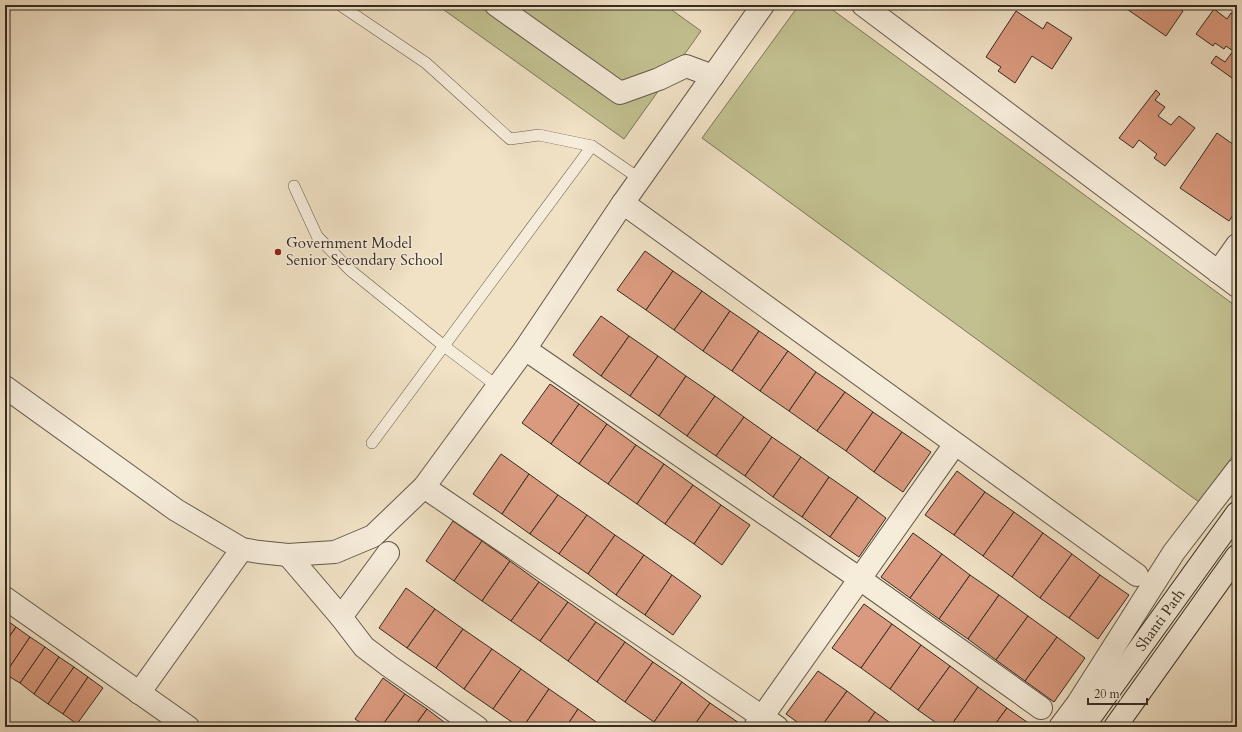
<svg xmlns="http://www.w3.org/2000/svg" width="1242" height="732" viewBox="0 0 1242 732" font-family="Cardo,serif">
<style>
.green{fill:#c2c090;stroke:#7b7659}
.building{fill:#da9a7f;stroke:#342b22}
.lines{fill:none;stroke-linecap:round;stroke-linejoin:round}
.service-casing{stroke:#63594b;stroke-width:12}
.minor-casing{stroke:#63594b;stroke-width:24}
.tertiary-casing{stroke:#63594b;stroke-width:24}
.secondary-casing{stroke:#342b22;stroke-width:24}
.service{stroke:#f6ecda;stroke-width:11}
.minor{stroke:#f6ecda;stroke-width:22}
.tertiary{stroke:#f6ecda;stroke-width:22}
.secondary{stroke:#f6ecda;stroke-width:22}
.poi-dot{fill:#8f2418;stroke:#f6ecda;stroke-width:1.5}
.labels{text-anchor:middle;stroke-width:3;stroke-linejoin:round;paint-order:stroke}
.poi-label{font-size:15px;fill:#342b22;stroke:#f6ecda;text-anchor:start}
.street-label{font-size:15px;fill:#342b22;stroke:#f6ecda}
</style>
<rect width="100%" height="100%" fill="#f1e2c6"/>
<filter id="stains"><feTurbulence type="fractalNoise" baseFrequency=".005" numOctaves="4"/><feColorMatrix values="0 0 0 0 .2 0 0 0 0 .09 0 0 0 0 .02 0 0 0 .5 -.17"/></filter>
<radialGradient id="worn" r=".72"><stop offset=".6" stop-color="#630" stop-opacity="0"/><stop offset="1" stop-color="#630" stop-opacity=".3"/></radialGradient>
<g class="green">
<polygon points="437,5 665,5 701,31 624,139"/>
<polygon points="799,5 826,5 1237,307 1237,450 1199,502 702,138"/>
</g>
<g class="building">
<polygon points="1121,5 1174,5 1183,11 1166,36"/>
<polygon points="1214,9 1227,19 1231,13 1237,17 1237,71 1232,78 1211,63 1216,56 1225,62 1233,51 1226,46 1224,49 1215,43 1213,46 1196,34"/>
<polygon points="1016,11 1043,29 1047,22 1072,38 1052,69 1032,56 1015,83 998,71 1001,67 986,57"/>
<polygon points="1156,90 1160,94 1155,100 1165,107 1158,116 1171,125 1179,116 1195,128 1165,166 1154,158 1157,154 1139,140 1133,148 1119,138"/>
<polygon points="1217,133 1237,147 1237,209 1229,221 1180,188"/>
<polygon points="645,251 673,271 646,310 617,290"/>
<polygon points="673,271 702,291 674,330 646,310"/>
<polygon points="702,291 730,311 703,351 674,330"/>
<polygon points="730,311 759,331 732,371 703,351"/>
<polygon points="601,316 629,336 601,376 573,355"/>
<polygon points="759,331 788,351 760,391 732,371"/>
<polygon points="629,336 658,356 630,396 601,376"/>
<polygon points="788,351 816,372 789,411 760,391"/>
<polygon points="658,356 686,376 659,416 630,396"/>
<polygon points="816,372 845,392 817,431 789,411"/>
<polygon points="686,376 715,396 687,436 659,416"/>
<polygon points="550,384 579,404 551,444 522,423"/>
<polygon points="845,392 873,412 846,451 817,431"/>
<polygon points="715,396 744,417 716,456 687,436"/>
<polygon points="579,404 607,424 579,464 551,444"/>
<polygon points="873,412 902,432 874,472 846,451"/>
<polygon points="744,417 772,437 745,476 716,456"/>
<polygon points="607,424 636,445 608,484 579,464"/>
<polygon points="902,432 931,452 903,492 874,472"/>
<polygon points="772,437 801,457 773,497 745,476"/>
<polygon points="636,445 664,464 637,504 608,484"/>
<polygon points="501,454 529,474 502,514 473,494"/>
<polygon points="801,457 829,477 802,517 773,497"/>
<polygon points="664,464 693,485 665,524 637,504"/>
<polygon points="957,471 985,492 954,535 925,515"/>
<polygon points="529,474 558,495 530,534 502,514"/>
<polygon points="829,477 858,497 830,537 802,517"/>
<polygon points="693,485 721,505 694,544 665,524"/>
<polygon points="985,492 1014,512 983,556 954,535"/>
<polygon points="558,495 587,515 559,554 530,534"/>
<polygon points="858,497 886,518 859,557 830,537"/>
<polygon points="721,505 750,525 722,565 694,544"/>
<polygon points="1014,512 1043,533 1012,577 983,556"/>
<polygon points="587,515 615,535 588,574 559,554"/>
<polygon points="453,521 482,541 454,581 426,561"/>
<polygon points="913,533 942,554 910,598 881,577"/>
<polygon points="1043,533 1072,554 1040,598 1012,577"/>
<polygon points="615,535 644,555 616,595 588,574"/>
<polygon points="482,541 510,561 482,601 454,581"/>
<polygon points="942,554 970,575 939,619 910,598"/>
<polygon points="1072,554 1100,575 1069,618 1040,598"/>
<polygon points="644,555 672,575 645,615 616,595"/>
<polygon points="510,561 539,582 511,621 482,601"/>
<polygon points="672,575 701,596 673,635 645,615"/>
<polygon points="970,575 999,595 968,639 939,619"/>
<polygon points="1100,575 1129,595 1098,639 1069,618"/>
<polygon points="539,582 568,602 540,641 511,621"/>
<polygon points="406,588 435,609 407,648 379,628"/>
<polygon points="999,595 1028,616 996,660 968,639"/>
<polygon points="568,602 596,622 568,661 540,641"/>
<polygon points="864,604 892,624 861,668 832,648"/>
<polygon points="435,609 463,629 436,668 407,648"/>
<polygon points="1028,616 1057,637 1025,681 996,660"/>
<polygon points="5,619 16,627 5,643"/>
<polygon points="596,622 625,642 597,682 568,661"/>
<polygon points="892,624 921,645 890,689 861,668"/>
<polygon points="16,627 30,637 5,674 5,643"/>
<polygon points="463,629 492,649 464,689 436,668"/>
<polygon points="30,637 45,647 20,683 5,674"/>
<polygon points="1057,637 1085,658 1054,702 1025,681"/>
<polygon points="625,642 653,662 625,702 597,682"/>
<polygon points="921,645 950,666 918,710 890,689"/>
<polygon points="45,647 59,657 34,694 20,683"/>
<polygon points="492,649 521,669 493,709 464,689"/>
<polygon points="59,657 74,667 48,704 34,694"/>
<polygon points="653,662 682,682 654,722 625,702"/>
<polygon points="950,666 978,687 950,727 942,727 918,710"/>
<polygon points="74,667 88,677 63,714 48,704"/>
<polygon points="521,669 549,689 523,727 519,727 493,709"/>
<polygon points="818,671 847,691 821,727 804,727 786,714"/>
<polygon points="88,677 103,688 77,724 63,714"/>
<polygon points="383,678 405,694 381,727 367,727 355,719"/>
<polygon points="682,682 710,703 693,727 661,727 654,722"/>
<polygon points="978,687 1007,708 993,727 950,727"/>
<polygon points="549,689 578,709 566,727 523,727"/>
<polygon points="847,691 875,712 865,727 821,727"/>
<polygon points="405,694 427,709 414,727 381,727"/>
<polygon points="710,703 739,723 736,727 693,727"/>
<polygon points="1007,708 1034,727 993,727"/>
<polygon points="427,709 448,725 446,727 414,727"/>
<polygon points="578,709 603,727 566,727"/>
<polygon points="875,712 896,727 865,727"/>
<polygon points="5,721 13,726 13,727 5,727"/>
</g>
<g class="lines">
<defs>
<g id="service">
<polyline points="340,5 426,63 510,139 539,135 592,146 640,179"/>
<polyline points="294,186 317,236 350,270 444,346 497,386"/>
<polyline points="372,443 592,146"/>
</g>
<g id="minor">
<polyline points="496,5 620,93 659,79 686,66 713,76"/>
<polyline points="623,203 1137,575"/>
<polyline points="1218,272 1237,245"/>
<polyline points="525,349 860,579 1041,708"/>
<polyline points="424,487 777,727"/>
<polyline points="288,555 341,617 364,647 389,666 477,727"/>
<polyline points="5,598 188,727"/>
<polyline points="341,617 388,553"/>
<polyline points="139,693 242,549"/>
<polyline points="755,727 955,444"/>
<polyline points="1060,727 1078,703 1174,552 1237,470"/>
</g>
<g id="tertiary">
<polyline points="863,5 1237,286"/>
<polyline points="5,387 176,510 242,549 259,552 288,555 335,552 373,536 424,487 525,349 623,203 763,5"/>
</g>
<g id="secondary">
<path id="s1" d="M1083 727 1237 513"/>
<polyline points="1115,727 1237,556"/>
</g>
</defs>
<use href="#service" class="service-casing"/>
<use href="#minor" class="minor-casing"/>
<use href="#tertiary" class="tertiary-casing"/>
<use href="#secondary" class="secondary-casing"/>
<use href="#service" class="service"/>
<use href="#minor" class="minor"/>
<use href="#tertiary" class="tertiary"/>
<use href="#secondary" class="secondary"/>
</g>
<circle class="poi-dot" cx="278" cy="252" r="4"/>
<g class="labels">
<g class="poi-label">
<text x="286" y="248">Government Model<tspan x="286" dy="17">Senior Secondary School</tspan></text>
</g>
<g class="street-label">
<text dy="5" stroke="none"><textPath href="#s1" startOffset="132">Shanti Path</textPath></text>
</g>
</g>
<rect width="1242" height="732" fill="none" stroke="#f1e2c6" stroke-width="20"/>
<rect x="6" y="6" width="1230" height="720" fill="none" stroke="#342b22" stroke-width="2"/>
<rect x="10" y="10" width="1222" height="712" fill="none" stroke="#342b22"/>
<path d="M1088 698v6h59v-6" fill="none" stroke="#342b22" stroke-width="2"/>
<text x="1094" y="698" font-size="12" fill="#342b22" stroke="#f6ecda" stroke-width="3" paint-order="stroke">20 m</text>
<rect width="100%" height="100%" filter="url(#stains)"/>
<rect width="100%" height="100%" fill="url(#worn)"/>
</svg>
